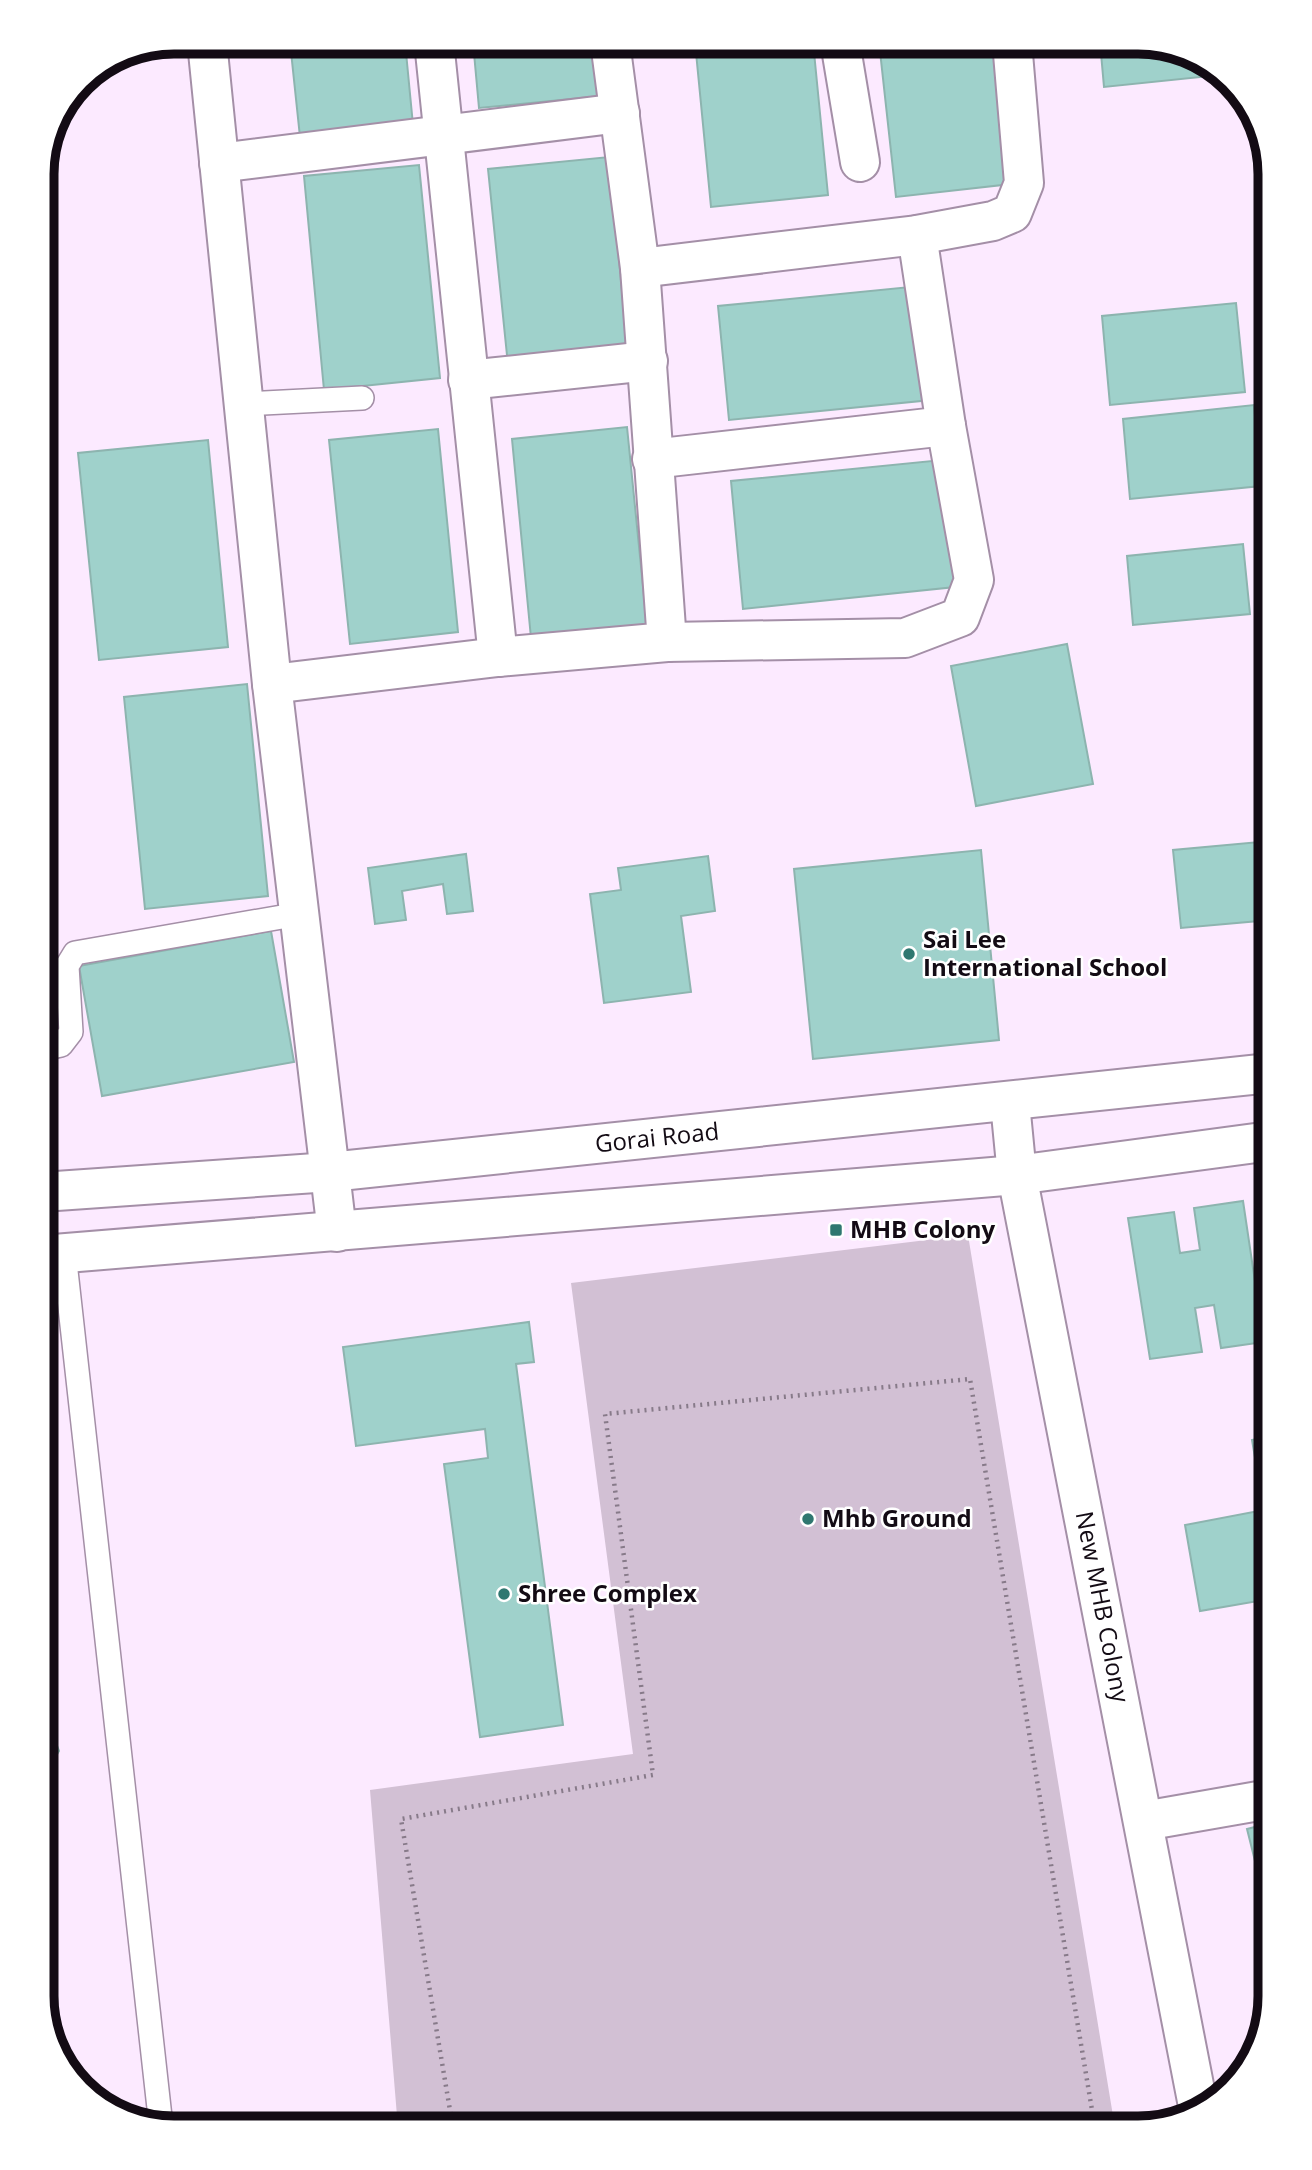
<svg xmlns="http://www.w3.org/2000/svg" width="1312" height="2170" viewBox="0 0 1312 2170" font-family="'Open Sans',sans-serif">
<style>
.green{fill:#d2c0d4}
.building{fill:#9fd1cb;stroke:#8db4af;stroke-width:2}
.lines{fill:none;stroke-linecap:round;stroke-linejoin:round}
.service-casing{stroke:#a48fa7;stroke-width:26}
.minor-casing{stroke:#a48fa7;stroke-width:42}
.secondary-casing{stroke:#a48fa7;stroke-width:42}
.path{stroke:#877a89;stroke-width:4.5;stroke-dasharray:2 5;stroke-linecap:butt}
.service{stroke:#fff;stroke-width:23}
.minor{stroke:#fff;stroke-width:38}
.secondary{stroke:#fff;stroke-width:38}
.poi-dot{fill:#2f7770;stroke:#fff;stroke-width:2.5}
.labels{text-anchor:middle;stroke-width:5;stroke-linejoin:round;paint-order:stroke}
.poi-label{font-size:24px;font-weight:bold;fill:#130b14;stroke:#fff;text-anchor:start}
.street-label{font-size:24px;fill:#130b14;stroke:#fff}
.rim{fill:none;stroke:#130b14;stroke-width:9}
</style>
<rect width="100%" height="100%" fill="#fceaff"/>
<polygon class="green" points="968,1235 1115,2128 398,2128 370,1790 633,1754 571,1283"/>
<g class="building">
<polygon points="290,42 405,42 413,125 300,137"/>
<polygon points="473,42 596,42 601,96 479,108"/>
<polygon points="695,42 813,42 828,195 711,207"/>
<polygon points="879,42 995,42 1011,184 896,197"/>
<polygon points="1100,42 1146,42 1211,65 1220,75 1104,87"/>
<polygon points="609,157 628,353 508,365 488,169"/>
<polygon points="419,165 440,378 324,390 304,176"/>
<polygon points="920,286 931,400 729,420 718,306"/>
<polygon points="1236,303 1245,392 1110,405 1102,316"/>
<polygon points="1254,405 1261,486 1130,499 1123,419"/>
<polygon points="627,427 647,626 531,638 512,439"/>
<polygon points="438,429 458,632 350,644 329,440"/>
<polygon points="208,440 228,647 99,660 78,453"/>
<polygon points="942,460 955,587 743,609 731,481"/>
<polygon points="1243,544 1250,614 1133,625 1127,556"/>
<polygon points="1067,644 1093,784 976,806 951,666"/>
<polygon points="247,684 268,896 145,909 124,697"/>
<polygon points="1270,841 1270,920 1181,928 1173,850"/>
<polygon points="981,850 999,1040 813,1059 794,869"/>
<polygon points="466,854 473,911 447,914 443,884 402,891 406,920 375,924 368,868"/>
<polygon points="708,856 715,911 681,916 691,992 604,1003 590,894 621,890 618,868"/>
<polygon points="271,931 294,1062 102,1096 79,966"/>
<polygon points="1243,1201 1264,1342 1221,1348 1214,1305 1195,1308 1202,1352 1150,1359 1128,1218 1174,1212 1180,1253 1200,1250 1194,1208"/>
<polygon points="529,1322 534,1362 516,1364 563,1725 480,1737 444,1464 488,1458 485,1429 356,1446 343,1347"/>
<polygon points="1270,1436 1270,1599 1200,1611 1185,1525 1264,1510 1252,1440"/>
<polygon points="42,1730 51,1730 59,1751 51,1765 42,1768"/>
<polygon points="1270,1823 1270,1921 1247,1829"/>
</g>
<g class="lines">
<defs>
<g id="service">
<polyline points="244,404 362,398"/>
<polyline points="42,1049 61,1045 71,1032 67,966 75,953 299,914"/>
<polyline points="64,1253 161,2126"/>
</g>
<g id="minor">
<polyline points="207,42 272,684 337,1232"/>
<polyline points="434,42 498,657"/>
<polyline points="840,42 860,162"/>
<polyline points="219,163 620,113"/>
<polyline points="640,268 917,235 993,221 1012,213 1024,183 1012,42"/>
<polyline points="468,380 648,361"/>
<polyline points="652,459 946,426"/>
<polyline points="667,642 905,638 960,617 974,580 946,426 917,235"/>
<polyline points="272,684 498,657 667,642 640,268 610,42"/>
<polyline points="1010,1103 1017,1175 1199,2111"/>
<polyline points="1144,1821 1270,1799"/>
</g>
<g id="secondary">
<polyline points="42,1192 330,1172 1270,1073"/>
<polyline points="42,1255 1017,1175 1270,1141"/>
</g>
</defs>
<use href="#service" class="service-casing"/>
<use href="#minor" class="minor-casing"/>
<use href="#secondary" class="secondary-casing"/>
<polyline class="path" points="453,2128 401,1819 653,1775 605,1414 970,1379 1095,2128"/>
<use href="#service" class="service"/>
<use href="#minor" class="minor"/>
<use href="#secondary" class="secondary"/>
</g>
<g class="poi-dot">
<circle cx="909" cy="954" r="7"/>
<rect x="829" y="1223" width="14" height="14" rx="3.5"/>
<circle cx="808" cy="1519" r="7"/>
<circle cx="504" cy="1594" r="7"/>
</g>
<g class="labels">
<g class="poi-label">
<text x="923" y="948">Sai Lee<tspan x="923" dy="28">International School</tspan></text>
<text x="850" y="1238">MHB Colony</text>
<text x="822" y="1527">Mhb Ground</text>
<text x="518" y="1602">Shree Complex</text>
</g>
<g class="street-label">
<text transform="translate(657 1138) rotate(-6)" y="8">Gorai Road</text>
<text transform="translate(1102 1607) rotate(79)" y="8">New MHB Colony</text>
</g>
</g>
<path d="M0 0H1312V2170H0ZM174 54H1138A120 120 0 0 1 1258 174V1996A120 120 0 0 1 1138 2116H174A120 120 0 0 1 54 1996V174A120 120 0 0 1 174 54Z" fill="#fff" fill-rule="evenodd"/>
<path class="rim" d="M174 54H1138A120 120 0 0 1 1258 174V1996A120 120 0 0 1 1138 2116H174A120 120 0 0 1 54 1996V174A120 120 0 0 1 174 54Z"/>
</svg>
